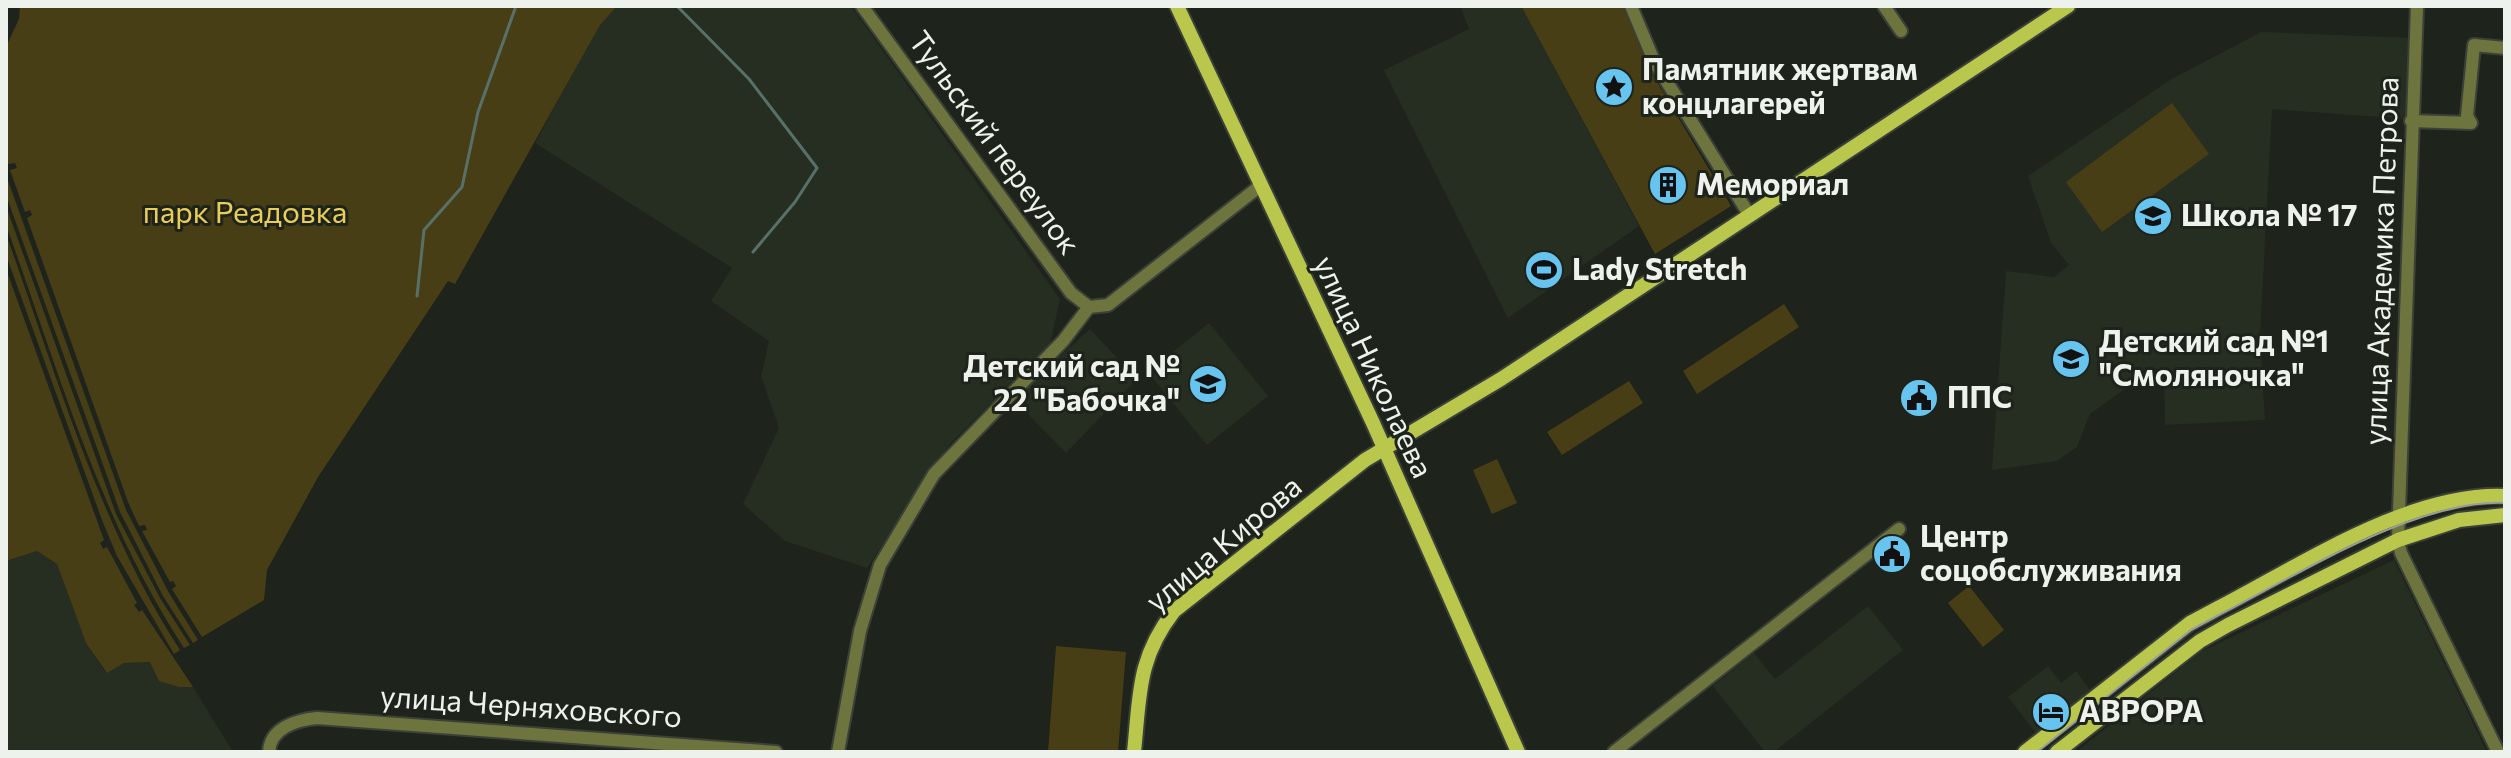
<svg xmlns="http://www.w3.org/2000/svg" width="2511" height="758" viewBox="0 0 2511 758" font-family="Commissioner,sans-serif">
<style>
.built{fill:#262e21}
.green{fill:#483e16}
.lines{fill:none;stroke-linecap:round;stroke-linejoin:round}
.stream{stroke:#587168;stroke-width:3}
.minor-casing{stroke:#3b4038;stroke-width:16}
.major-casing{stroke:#3b4038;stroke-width:18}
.minor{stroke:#6d743d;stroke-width:12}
.major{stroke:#bac74d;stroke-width:14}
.tram{stroke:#999e97;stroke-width:2}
.labels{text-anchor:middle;stroke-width:6;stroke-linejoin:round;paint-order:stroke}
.poi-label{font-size:30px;font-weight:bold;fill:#eef2ec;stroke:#1e231b;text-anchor:start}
.street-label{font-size:30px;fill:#eef2ec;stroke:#1e231b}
.park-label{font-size:30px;fill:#eacd55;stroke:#1e231b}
</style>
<rect width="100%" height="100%" fill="#1e231b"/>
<g class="built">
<polygon points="617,6 851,6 1060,299 1050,344 950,444 867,568 785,541 743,504 779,428 761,376 769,341 711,301 732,268 535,143 600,24"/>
<polygon points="1460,6 1521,6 1639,226 1508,318 1384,70 1469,29"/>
<polygon points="2261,32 2410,38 2407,119 2272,109 2260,337 2265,420 2165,425 2164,382 2154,368 2090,414 2077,447 2057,461 1992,470 2006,271 2054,277 2069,265 2051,243 2028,176 2170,80"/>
<polygon points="1209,323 1268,396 1207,445 1148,372"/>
<polygon points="1090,329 1137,379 1066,453 1013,399"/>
<polygon points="37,551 57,564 86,643 106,673 124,663 150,662 179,687 193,687 233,752 6,752 6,561"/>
<polygon points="2394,560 2487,752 2082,752 2080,749 2202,651"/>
<polygon points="1868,606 1903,650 1774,752 1765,752 1713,686 1754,653 1775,679"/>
<polygon points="2048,666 2061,683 2076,671 2093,694 2038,736 2008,697"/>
</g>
<g class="green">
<polygon points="20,6 617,6 600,25 455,284 448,281 318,477 267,570 264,600 202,637 172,589 176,586 173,581 170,582 142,531 147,530 145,525 139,526 128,502 27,218 32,215 30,210 25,212 10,170 17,168 15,163 8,164 6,160 6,47 19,19"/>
<polygon points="1521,6 1623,6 1648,67 1731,206 1655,254"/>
<polygon points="2172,103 2209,154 2102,232 2066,182"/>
<polygon points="6,175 126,510 169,593 198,640 193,643 163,596 120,512 6,195"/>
<path d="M6 206 116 514 160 598 190 645 184 648C98 516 59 371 6 225Z"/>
<path d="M6 234C57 376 98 523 180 650L174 654 117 556 102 520 6 255Z"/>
<polygon points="6,269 104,540 100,543 103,549 107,547 137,603 134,605 139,612 142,610 193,687 179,687 159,681 150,662 124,663 107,673 86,643 57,564 37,551 6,561"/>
<polygon points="1784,304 1799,327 1697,394 1683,371"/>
<polygon points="1629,381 1643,403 1562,455 1547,432"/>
<polygon points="1497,459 1517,503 1492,514 1473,470"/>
<polygon points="1969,586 2004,630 1983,647 1948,603"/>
<polygon points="1056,646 1126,652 1118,752 1048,752"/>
</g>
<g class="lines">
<g class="stream">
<polyline points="677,6 749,79 817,168 795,202 753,252"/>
<polyline points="417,296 424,230 462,187 478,112 516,6"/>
</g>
<defs>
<g id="minor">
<polyline points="862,6 1071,293 1089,307"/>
<polyline points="1631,6 1654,61 1750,216"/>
<polyline points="1884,6 1901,31"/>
<polyline points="2417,6 2398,540 2401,553 2498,752"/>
<polyline points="2411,121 2471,123 2467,116 2474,45 2505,48"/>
<path d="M269 752C270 728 296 720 317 718L776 752"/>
<polyline points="838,752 860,631 880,565 934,474 1063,341 1089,307 1108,305 1260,186"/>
<polyline points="1614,752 1899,529"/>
</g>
<g id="major">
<polyline points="1177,6 1373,423 1518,752"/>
<path d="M1134 752C1140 695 1137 659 1174 611L1365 460 1501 379 2068 6"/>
<path d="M2025 752 2190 623 2218 608C2301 565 2410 492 2505 496"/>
<polyline points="2057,752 2200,641 2228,625 2398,540 2459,520 2505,515"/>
</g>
</defs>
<use href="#minor" class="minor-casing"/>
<use href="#major" class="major-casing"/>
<use href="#minor" class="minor"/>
<use href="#major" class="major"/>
<path class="tram" d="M2037 752 2191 630 2217 616C2296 576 2416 499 2505 503"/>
</g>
<defs>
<symbol id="sight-disc" viewBox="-11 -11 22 22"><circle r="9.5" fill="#67c4ef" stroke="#1e231b"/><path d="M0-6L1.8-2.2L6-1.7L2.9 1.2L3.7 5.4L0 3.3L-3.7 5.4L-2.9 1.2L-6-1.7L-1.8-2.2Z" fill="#111"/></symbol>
<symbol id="building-disc" viewBox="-11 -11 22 22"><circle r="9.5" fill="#67c4ef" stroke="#1e231b"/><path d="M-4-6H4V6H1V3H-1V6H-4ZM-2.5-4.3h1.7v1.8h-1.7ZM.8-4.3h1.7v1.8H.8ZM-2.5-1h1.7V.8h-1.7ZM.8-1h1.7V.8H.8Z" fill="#111"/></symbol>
<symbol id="school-disc" viewBox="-11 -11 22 22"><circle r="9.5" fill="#67c4ef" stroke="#1e231b"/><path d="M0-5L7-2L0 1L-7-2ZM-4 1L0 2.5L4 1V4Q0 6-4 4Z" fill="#111"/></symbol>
<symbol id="stadium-disc" viewBox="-11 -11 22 22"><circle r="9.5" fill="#67c4ef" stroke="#1e231b"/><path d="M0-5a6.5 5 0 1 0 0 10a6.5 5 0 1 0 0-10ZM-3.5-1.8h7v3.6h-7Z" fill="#111"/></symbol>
<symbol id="civic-disc" viewBox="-11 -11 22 22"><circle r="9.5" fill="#67c4ef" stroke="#1e231b"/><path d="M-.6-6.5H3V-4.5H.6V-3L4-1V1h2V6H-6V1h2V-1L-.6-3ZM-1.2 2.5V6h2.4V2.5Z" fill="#111"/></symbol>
<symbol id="hotel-disc" viewBox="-11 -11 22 22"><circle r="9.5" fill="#67c4ef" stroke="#1e231b"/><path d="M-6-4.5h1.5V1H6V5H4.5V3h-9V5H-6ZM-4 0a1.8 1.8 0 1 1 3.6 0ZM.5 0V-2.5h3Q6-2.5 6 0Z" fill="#111"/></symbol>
</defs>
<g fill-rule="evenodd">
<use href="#sight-disc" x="1592" y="65" width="44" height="44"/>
<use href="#building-disc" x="1646" y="163" width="44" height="44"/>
<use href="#school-disc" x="2131" y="194" width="44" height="44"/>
<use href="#stadium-disc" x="1522" y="248" width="44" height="44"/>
<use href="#school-disc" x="2049" y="337" width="44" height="44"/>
<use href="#school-disc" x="1186" y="362" width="44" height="44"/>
<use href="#civic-disc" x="1897" y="376" width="44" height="44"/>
<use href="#civic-disc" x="1870" y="532" width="44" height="44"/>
<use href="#hotel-disc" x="2029" y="690" width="44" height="44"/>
</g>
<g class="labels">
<g class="poi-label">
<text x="1642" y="80">Памятник жертвам<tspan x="1642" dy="34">концлагерей</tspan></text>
<text x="1696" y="195">Мемориал</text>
<text x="2181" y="226">Школа № 17</text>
<text x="1572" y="280">Lady Stretch</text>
<text x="2099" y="352">Детский сад №1<tspan x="2099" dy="34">"Смоляночка"</tspan></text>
<text x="1180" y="377" text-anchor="end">Детский сад №<tspan x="1180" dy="34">22 "Бабочка"</tspan></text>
<text x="1947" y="408">ППС</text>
<text x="1920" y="547">Центр<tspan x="1920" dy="34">соцобслуживания</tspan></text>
<text x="2079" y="722">ABPOPA</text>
</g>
<g class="street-label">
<text transform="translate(994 143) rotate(54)" y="10">Тульский переулок</text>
<text transform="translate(2382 261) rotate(-88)" y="10">улица Академика Петрова</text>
<text transform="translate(1373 367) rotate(65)" y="10">улица Николаева</text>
<text transform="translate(1224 544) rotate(-40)" y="10">улица Кирова</text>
<text transform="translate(531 707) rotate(4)" y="10">улица Черняховского</text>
</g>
<g class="park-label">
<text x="245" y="223">парк Реадовка</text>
</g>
</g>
<rect width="2511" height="758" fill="none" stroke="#eef2ec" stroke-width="16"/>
</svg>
